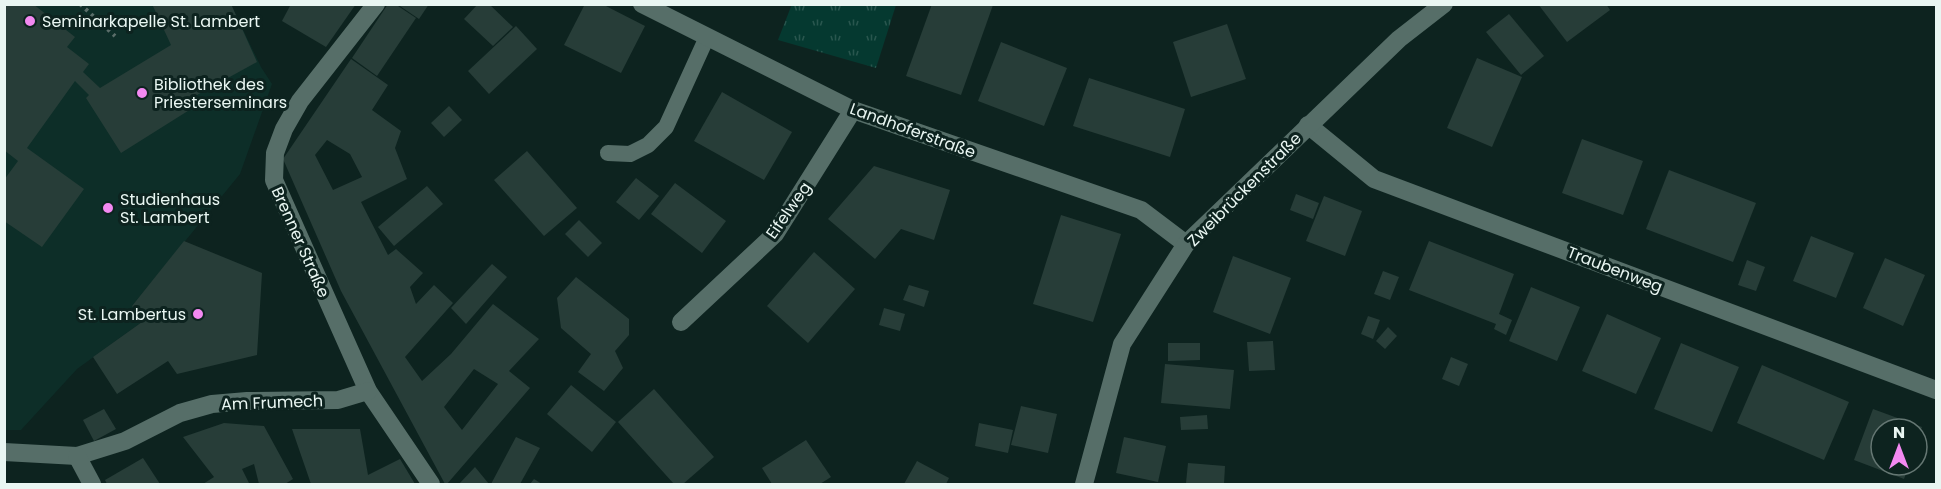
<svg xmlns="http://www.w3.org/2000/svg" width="1941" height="489" viewBox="0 0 1941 489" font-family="Poppins,sans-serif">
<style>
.built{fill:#0d2e28}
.park{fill:url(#park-tufts)}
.building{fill:#273d38;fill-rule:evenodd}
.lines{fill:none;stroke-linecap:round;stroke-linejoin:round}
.path{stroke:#5b6e6a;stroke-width:4;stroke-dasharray:3 4.5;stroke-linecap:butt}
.lane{stroke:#566e68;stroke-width:16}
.street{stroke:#566e68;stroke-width:18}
.poi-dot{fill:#f389f1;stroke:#0d231f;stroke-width:2}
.labels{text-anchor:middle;stroke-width:6;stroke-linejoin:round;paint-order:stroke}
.poi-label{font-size:16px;fill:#e9f6f2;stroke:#0d231f;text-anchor:start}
.street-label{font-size:16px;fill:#e9f6f2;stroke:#0d231f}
</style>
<defs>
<pattern id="park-tufts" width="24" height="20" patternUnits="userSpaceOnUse" patternTransform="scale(1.5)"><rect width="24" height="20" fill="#053930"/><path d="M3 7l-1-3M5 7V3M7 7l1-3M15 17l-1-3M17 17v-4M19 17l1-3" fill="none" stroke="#29564e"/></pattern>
</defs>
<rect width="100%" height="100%" fill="#0d231f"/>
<polygon class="built" points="4,5 231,5 261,67 272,84 240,174 132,306 142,322 77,369 21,430 4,430"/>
<polygon class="park" points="792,4 896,5 876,68 778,40"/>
<g class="building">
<polygon points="4,4 33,4 75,37 67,47 89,64 83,72 100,88 171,45 152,4 231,4 257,62 186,101 191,109 121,153 86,98 89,95 75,81 27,148 84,189 42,247 4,221 4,180 18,161 4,150"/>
<polygon points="291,4 356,4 326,47 282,21"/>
<polygon points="388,4 395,4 416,18 377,76 352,58"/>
<polygon points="397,4 429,4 419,19"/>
<polygon points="478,4 489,4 513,27 493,46 464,19"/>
<polygon points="585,4 602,4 645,26 621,73 564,45"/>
<polygon points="932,4 993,5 961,95 906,76"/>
<polygon points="1538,4 1606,4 1610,10 1567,42"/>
<polygon points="1509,14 1544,56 1521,75 1486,32"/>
<polygon points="1227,24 1246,79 1191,97 1173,42"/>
<polygon points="516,26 537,49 489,94 468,71"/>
<polygon points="1001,42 1067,68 1044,126 978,101"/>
<polygon points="1477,58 1522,77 1492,147 1447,128"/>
<path d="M351 59 388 85 372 110 401 131 395 148 407 179 361 202 388 255 396 249 423 273 410 287 416 304 434 285 453 303 405 357 422 381 451 354 493 304 539 339 509 371 530 388 447 484H445L341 291 283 159ZM327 140 350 154 362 177 333 190 315 155ZM474 369 498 384 462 430 444 407Z"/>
<polygon points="1089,78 1185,109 1170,157 1073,126"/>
<polygon points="722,92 792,132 764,180 694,141"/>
<polygon points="449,106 462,120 444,137 431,123"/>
<polygon points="1582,139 1643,161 1623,215 1562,193"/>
<polygon points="527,151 577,208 544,236 494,180"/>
<polygon points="874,166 950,190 934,240 901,229 875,259 828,219"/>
<polygon points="1669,170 1756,203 1733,262 1646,229"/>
<polygon points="636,178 659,196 639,220 616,202"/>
<polygon points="675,183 726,221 702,253 651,214"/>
<polygon points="427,186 443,204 394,246 378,227"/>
<polygon points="1296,194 1319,203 1313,219 1290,210"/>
<polygon points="1324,196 1362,211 1345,256 1306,241"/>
<polygon points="1061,215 1121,234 1093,322 1033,304"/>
<polygon points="579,220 602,243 588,257 565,234"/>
<polygon points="1811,236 1854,253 1836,298 1793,281"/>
<polygon points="184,241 262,273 257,355 177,374 168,361 117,394 93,357 142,322 132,306"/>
<polygon points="1429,241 1514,274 1499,314 1512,320 1506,335 1494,329 1496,324 1409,290"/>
<polygon points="814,252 855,289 808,343 767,306"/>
<polygon points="1233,256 1291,278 1270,334 1213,312"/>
<polygon points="1885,258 1925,275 1903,326 1863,308"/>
<polygon points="1747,260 1765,267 1756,291 1738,285"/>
<polygon points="492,264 507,277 466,324 451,308"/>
<polygon points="1383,271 1399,277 1390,300 1374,294"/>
<polygon points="576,277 629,319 629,335 615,351 623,368 604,391 578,372 591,354 561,328 557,298"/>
<polygon points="909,285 929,291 924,307 903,300"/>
<polygon points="1531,287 1580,307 1557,361 1509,341"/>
<polygon points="884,308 905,314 900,331 879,325"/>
<polygon points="1607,314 1661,338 1636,394 1582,371"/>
<polygon points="1368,316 1380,320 1373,339 1361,334"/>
<polygon points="1388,327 1397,336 1385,349 1376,341"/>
<polygon points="1273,341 1275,370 1249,371 1247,342"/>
<polygon points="1168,343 1200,343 1200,360 1168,361"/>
<polygon points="1681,343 1739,367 1712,432 1654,409"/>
<polygon points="1451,357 1468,364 1459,386 1442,379"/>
<polygon points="1165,364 1234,370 1230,409 1161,403"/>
<polygon points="1762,365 1849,402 1824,460 1737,423"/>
<polygon points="571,385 616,422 592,452 547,414"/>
<polygon points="654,389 714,457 683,484 674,484 618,422"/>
<polygon points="1021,406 1057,414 1048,453 1011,445"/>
<polygon points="104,409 116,429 94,441 83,420"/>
<polygon points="1873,409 1922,427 1917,441 1917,429 1881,429 1881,465 1909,465 1904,479 1854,460"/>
<polygon points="1207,415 1208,429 1181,430 1180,417"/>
<polygon points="224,423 264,426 293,479 285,484 259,484 254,464 242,469 249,483 247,484 203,484 214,477 183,437"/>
<polygon points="979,423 1013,430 1008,453 975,446"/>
<polygon points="292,429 360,429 368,475 400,459 415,484 311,484"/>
<polygon points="516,437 540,448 520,484 491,484"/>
<polygon points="1124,437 1166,446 1158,482 1116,473"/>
<polygon points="806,440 831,477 820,484 772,484 762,468"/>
<polygon points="143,458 160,484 107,484 105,480"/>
<polygon points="917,461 949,478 946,484 904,484"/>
<polygon points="1188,463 1225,466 1224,484 1186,483"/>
<polygon points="475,467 489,484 459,484"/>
<polygon points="534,479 542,484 530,484"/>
</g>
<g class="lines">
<polyline class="path" points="80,4 115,36"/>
<polyline class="lane" points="608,153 630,154 648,145 666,127 707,37"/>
<g class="street">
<polyline points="376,4 300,101 284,129 275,153 274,180 368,391 431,484"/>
<polyline points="642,4 853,110 1141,210 1186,244"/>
<polyline points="1308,125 1374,179 1936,390"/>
<polyline points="681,322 775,234 853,110"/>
<polyline points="4,452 77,456 125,441 180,413 212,404 247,401 338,400 368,391"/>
<polyline points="77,456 92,484"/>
<polyline points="1084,484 1122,344 1186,244 1399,39 1444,4"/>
</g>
</g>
<g class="poi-dot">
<circle cx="30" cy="21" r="6"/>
<circle cx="142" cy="93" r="6"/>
<circle cx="108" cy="208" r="6"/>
<circle cx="198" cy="314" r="6"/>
</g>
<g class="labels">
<g class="poi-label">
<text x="42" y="27">Seminarkapelle St. Lambert</text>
<text x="154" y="90">Bibliothek des<tspan x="154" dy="18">Priesterseminars</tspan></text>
<text x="120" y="205">Studienhaus<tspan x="120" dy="18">St. Lambert</tspan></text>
<text x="186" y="320" text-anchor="end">St. Lambertus</text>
</g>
<g class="street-label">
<text transform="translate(913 130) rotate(20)" y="6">Landhoferstraße</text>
<text transform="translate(1244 189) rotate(-45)" y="6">Zweibrückenstraße</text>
<text transform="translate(788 210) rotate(-55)" y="6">Eifelweg</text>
<text transform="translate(301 242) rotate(66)" y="6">Brenner Straße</text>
<text transform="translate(1615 269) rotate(21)" y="6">Traubenweg</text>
<text transform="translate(272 402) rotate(-2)" y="6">Am Frumech</text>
</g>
</g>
<rect width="1941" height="489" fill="none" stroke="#e9f6f2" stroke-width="12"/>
<g transform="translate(1899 447)"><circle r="28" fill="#0d231f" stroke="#657773" stroke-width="1.5"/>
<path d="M0-4.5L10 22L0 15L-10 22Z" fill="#f389f1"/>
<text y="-9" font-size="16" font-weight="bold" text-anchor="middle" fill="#e9f6f2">N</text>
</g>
</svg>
